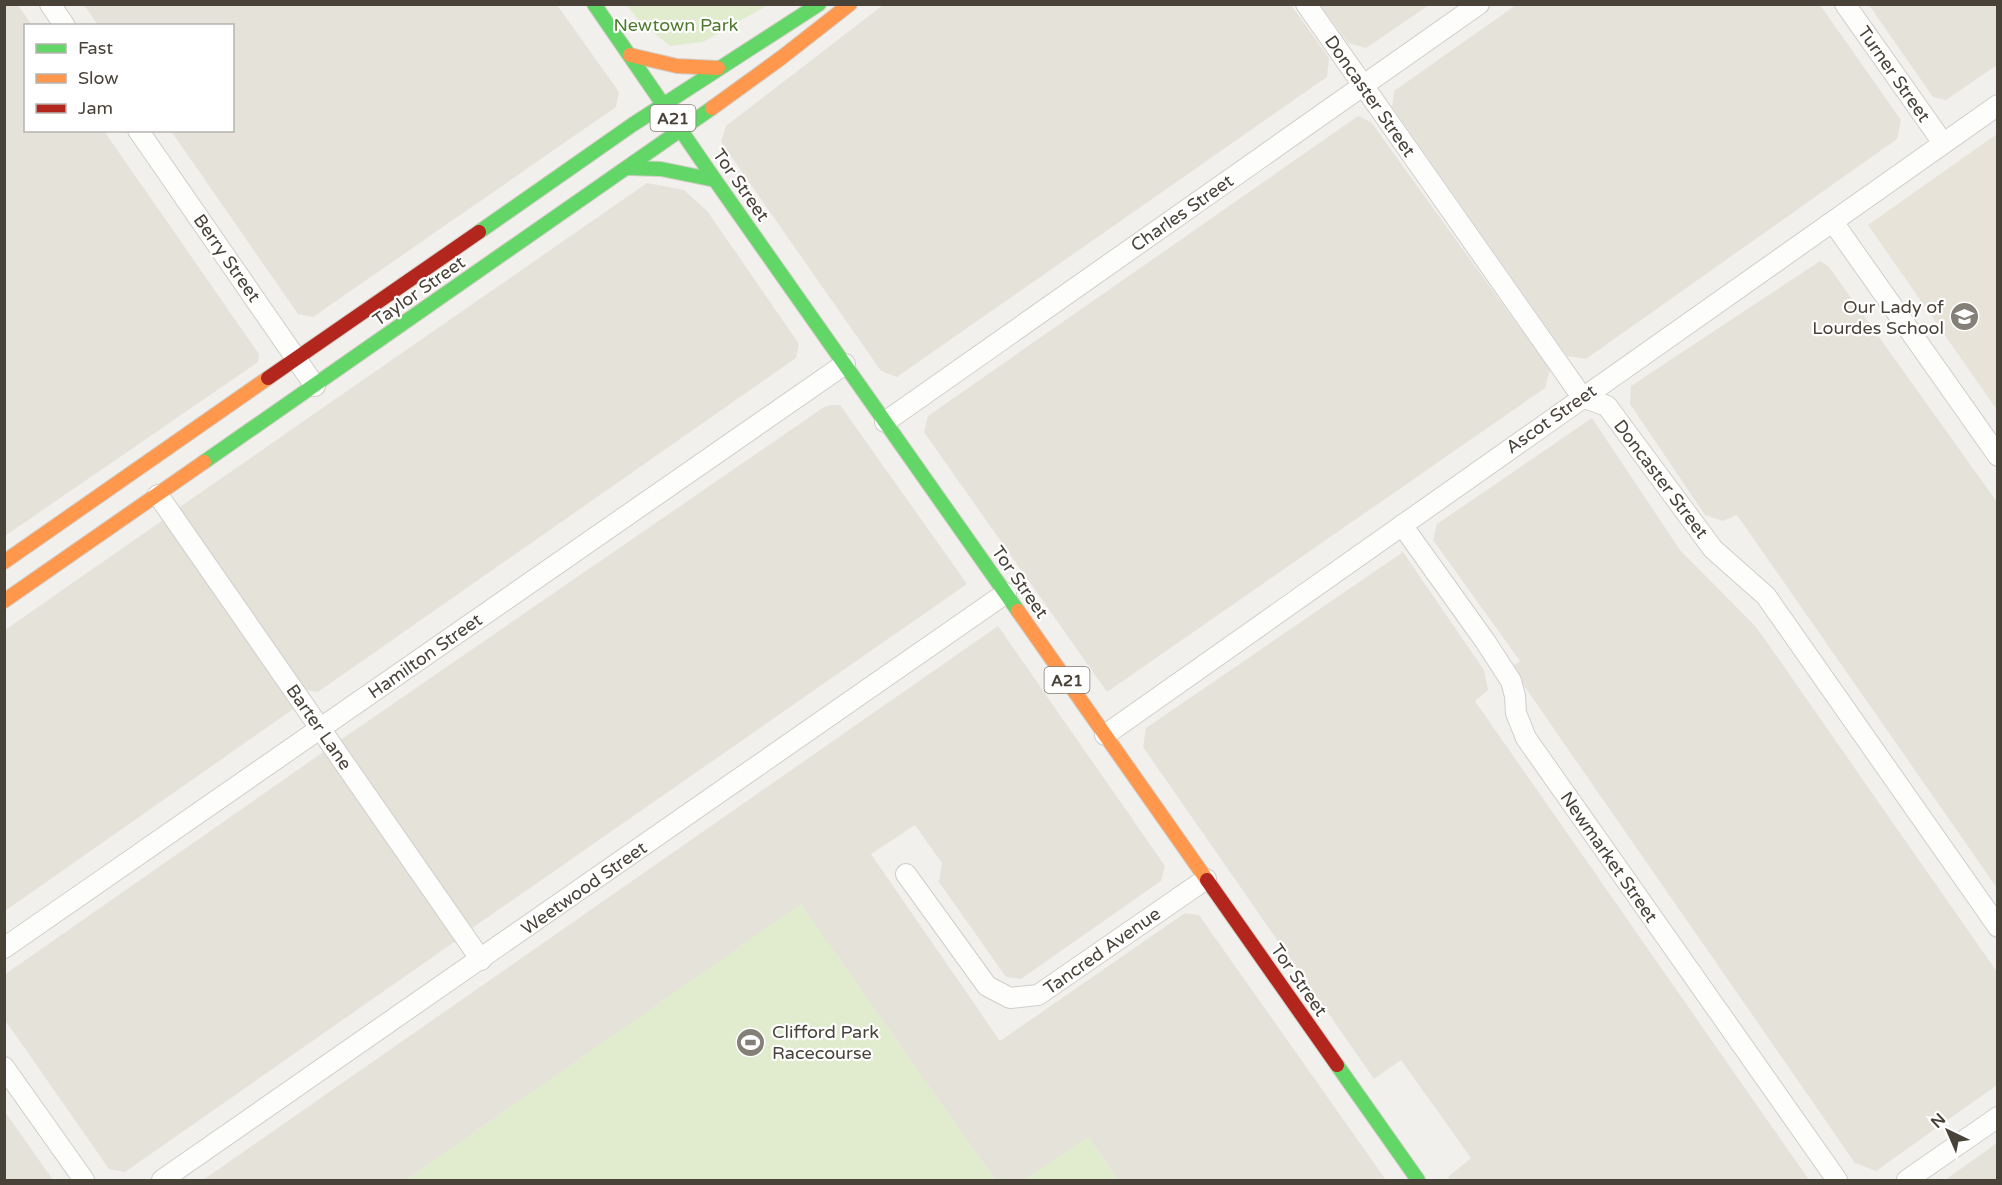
<svg xmlns="http://www.w3.org/2000/svg" width="2002" height="1185" viewBox="0 0 2002 1185" font-family="'Varela Round',sans-serif">
<style>
.residential{fill:#e5e2da}
.education{fill:#e8e3d9}
.green{fill:#e1ecce}
.lines{fill:none;stroke-linecap:round;stroke-linejoin:round}
.street-casing{stroke:#d0ceca;stroke-width:22}
.fast-casing{stroke:#d1cdc4;stroke-width:16}
.slow-casing{stroke:#d1cdc4;stroke-width:16}
.jam-casing{stroke:#d1cdc4;stroke-width:16}
.street{stroke:#fdfdfc;stroke-width:20}
.fast{stroke:#63d668;stroke-width:14}
.slow{stroke:#ff974d;stroke-width:14}
.jam{stroke:#b3261e;stroke-width:14}
.labels{text-anchor:middle;stroke-width:4.5;stroke-linejoin:round;paint-order:stroke}
.shield{fill:#fff;stroke:#807b74;stroke-width:1.5}
.shield-label{font-size:16px;font-weight:bold;fill:#494238}
.park-label{font-size:18px;fill:#4d7a2c;stroke:#fff}
.street-label{font-size:18px;fill:#494238;stroke:#fff}
.poi-label{font-size:18px;fill:#494238;stroke:#fff;text-anchor:end}
</style>
<rect width="100%" height="100%" fill="#f2f0ed"/>
<g class="residential">
<polygon points="17,4 32,25 26,26 26,130 104,131 259,354 258,362 5,536 4,5"/>
<polygon points="84,5 557,5 619,92 616,107 313,317 298,314 171,131 232,130 232,26 98,25"/>
<polygon points="883,5 1291,5 1329,58 1327,77 897,377 881,371 721,142 726,126"/>
<polygon points="1320,5 1429,5 1366,48 1348,43"/>
<polygon points="1820,5 1901,120 1897,139 1586,359 1567,356 1392,107 1394,91 1516,5"/>
<polygon points="1869,5 1997,5 1997,65 1946,100 1933,97"/>
<polygon points="1358,116 1371,122 1550,370 1545,388 1107,692 924,432 928,416"/>
<polygon points="647,183 684,190 708,212 799,344 796,358 318,692 303,689 177,509"/>
<polygon points="1820,261 1829,267 1997,502 1997,888 1737,515 1723,521 1705,515 1630,404 1631,386"/>
<polygon points="831,405 840,405 845,412 967,584 471,929 339,741 824,407"/>
<polygon points="1592,418 1680,550 1757,628 1997,972 1997,1085 1876,1171 1855,1163 1511,667 1520,661 1433,540 1437,524"/>
<polygon points="163,520 296,707 5,911 5,630"/>
<polygon points="1403,552 1484,670 1488,690 1475,701 1809,1180 1451,1180 1448,1177 1471,1158 1401,1060 1374,1079 1143,747 1146,728"/>
<polygon points="998,626 1165,866 1161,881 1021,979 1006,977 939,882 942,863 915,825 871,854 1000,1041 1185,913 1199,915 1386,1180 1118,1180 1088,1137 1025,1180 995,1180 801,905 406,1180 203,1180"/>
<polygon points="326,750 457,940 125,1172 109,1169 5,1020 4,975"/>
<polygon points="4,1112 5,1112 53,1180 5,1180"/>
<polygon points="1997,1143 1997,1180 1945,1180"/>
</g>
<polygon class="education" points="1997,134 1997,410 1868,225"/>
<g class="green">
<polygon points="627,5 768,5 703,42 670,46 639,21"/>
<polygon points="801,904 995,1180 406,1180"/>
<polygon points="1088,1137 1118,1180 1025,1180"/>
</g>
<g class="lines">
<defs>
<g id="street">
<polyline points="50,4 65,26"/>
<polyline points="1306,4 1582,397 1607,406 1713,549 1766,596 1998,927"/>
<polyline points="1845,4 1943,143"/>
<polyline points="138,130 315,386"/>
<polyline points="1833,222 1998,456"/>
<polyline points="885,422 1479,4"/>
<polyline points="158,495 481,960"/>
<polyline points="1402,525 1485,641 1511,681 1515,696 1516,713 1526,738 1837,1180"/>
<polyline points="1105,735 1998,105"/>
<polyline points="906,874 987,986 1010,998 1038,995 1206,879"/>
<polyline points="4,948 845,364"/>
<polyline points="4,1067 84,1180"/>
<polyline points="162,1180 1006,593"/>
<polyline points="1907,1180 1998,1117"/>
</g>
<g id="fast">
<polyline points="594,4 715,180 1018,611"/>
<polyline points="627,168 661,169 715,180"/>
<polyline points="479,232 632,125 819,4"/>
<polyline points="204,462 712,108"/>
<polyline points="1337,1065 1418,1180"/>
</g>
<g id="slow">
<polyline points="630,55 677,66 718,68"/>
<polyline points="712,108 781,58 850,4"/>
<polyline points="4,562 268,378"/>
<polyline points="4,601 204,462"/>
<polyline points="1018,611 1207,880"/>
</g>
<g id="jam">
<polyline points="268,378 479,232"/>
<polyline points="1207,880 1337,1065"/>
</g>
</defs>
<use href="#street" class="street-casing"/>
<use href="#fast" class="fast-casing"/>
<use href="#slow" class="slow-casing"/>
<use href="#jam" class="jam-casing"/>
<use href="#street" class="street"/>
<use href="#fast" class="fast"/>
<use href="#slow" class="slow"/>
<use href="#jam" class="jam"/>
</g>
<defs>
<symbol id="school-disc" viewBox="-11 -11 22 22"><circle r="9.5" fill="#847f77" stroke="#fff"/><path d="M0-5L7-2L0 1L-7-2ZM-4 1L0 2.5L4 1V4Q0 6-4 4Z" fill="#fff"/></symbol>
<symbol id="stadium-disc" viewBox="-11 -11 22 22"><circle r="9.5" fill="#847f77" stroke="#fff"/><path d="M0-5a6.5 5 0 1 0 0 10a6.5 5 0 1 0 0-10ZM-3.5-1.8h7v3.6h-7Z" fill="#fff"/></symbol>
</defs>
<g fill-rule="evenodd">
<use href="#school-disc" x="1948" y="300" width="33" height="33"/>
<use href="#stadium-disc" x="734" y="1026" width="33" height="33"/>
</g>
<g class="labels">
<g class="shield">
<rect x="650.5" y="105" width="45" height="26" rx="4.5"/>
<rect x="1044.5" y="667" width="45" height="26" rx="4.5"/>
</g>
<g class="shield-label">
<text x="673" y="124">A21</text>
<text x="1067" y="686">A21</text>
</g>
<g class="park-label">
<text x="676" y="31">Newtown Park</text>
</g>
<g class="street-label">
<text transform="translate(1894 74) rotate(55)" y="6">Turner Street</text>
<text transform="translate(1370 96) rotate(55)" y="6">Doncaster Street</text>
<text transform="translate(741 185) rotate(55)" y="6">Tor Street</text>
<text transform="translate(1182 213) rotate(-35)" y="6">Charles Street</text>
<text transform="translate(227 258) rotate(55)" y="6">Berry Street</text>
<text transform="translate(419 291) rotate(-35)" y="6">Taylor Street</text>
<text transform="translate(1551 419) rotate(-35)" y="6">Ascot Street</text>
<text transform="translate(1661 479) rotate(53)" y="6">Doncaster Street</text>
<text transform="translate(1020 582) rotate(55)" y="6">Tor Street</text>
<text transform="translate(425 656) rotate(-35)" y="6">Hamilton Street</text>
<text transform="translate(319 727) rotate(55)" y="6">Barter Lane</text>
<text transform="translate(1609 857) rotate(55)" y="6">Newmarket Street</text>
<text transform="translate(584 888) rotate(-35)" y="6">Weetwood Street</text>
<text transform="translate(1102 951) rotate(-35)" y="6">Tancred Avenue</text>
<text transform="translate(1299 980) rotate(55)" y="6">Tor Street</text>
</g>
<g class="poi-label">
<text x="1944" y="313">Our Lady of<tspan x="1944" dy="21">Lourdes School</tspan></text>
<text x="772" y="1038" text-anchor="start">Clifford Park<tspan x="772" dy="21">Racecourse</tspan></text>
</g>
</g>
<rect width="2002" height="1185" fill="none" stroke="#494238" stroke-width="12"/>
<rect x="24" y="24" width="210" height="108" fill="#ffffff" stroke="#b6b3af" stroke-width="1.5"/>
<rect x="36" y="44" width="30" height="9" fill="#63d668" stroke="#b6b3af" stroke-width="1.5"/>
<text x="78" y="54" font-size="18" fill="#494238">Fast</text>
<rect x="36" y="74" width="30" height="9" fill="#ff974d" stroke="#b6b3af" stroke-width="1.5"/>
<text x="78" y="84" font-size="18" fill="#494238">Slow</text>
<rect x="36" y="104" width="30" height="9" fill="#b3261e" stroke="#b6b3af" stroke-width="1.5"/>
<text x="78" y="114" font-size="18" fill="#494238">Jam</text>
<g transform="translate(1948 1131) rotate(316)" stroke="#ffffff" stroke-width="4.5" paint-order="stroke">
<path d="M0-4.5L10 22L0 15L-10 22Z" fill="#494238"/>
<text y="-9" font-size="16" font-weight="bold" text-anchor="middle" fill="#494238">N</text>
</g>
</svg>
